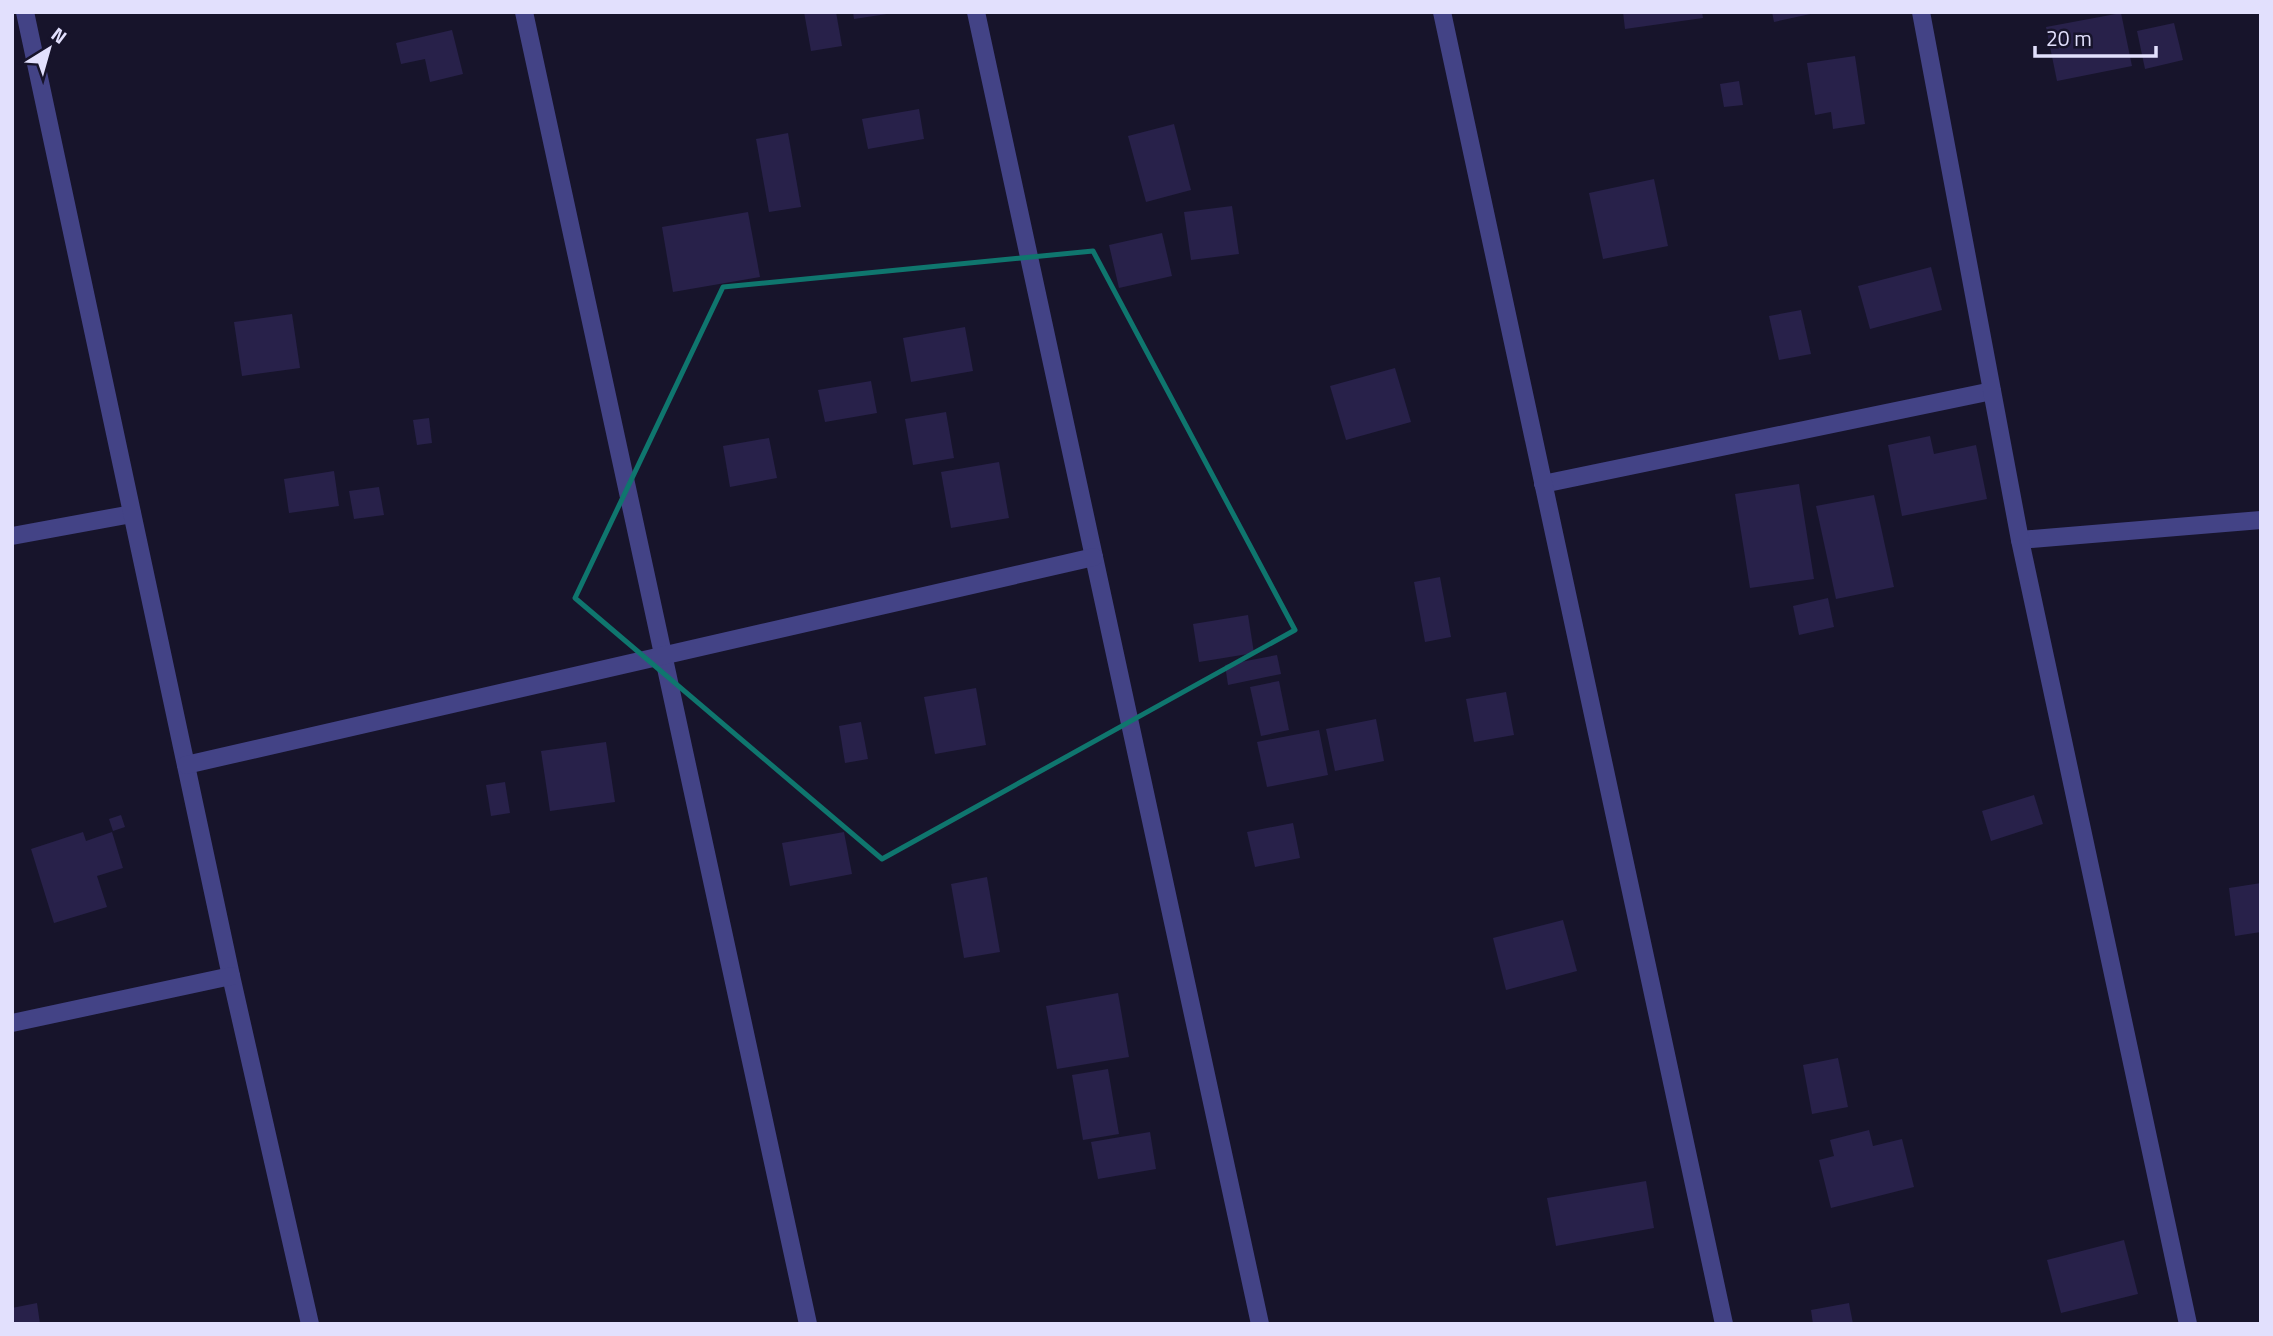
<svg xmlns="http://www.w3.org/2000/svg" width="2273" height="1336" viewBox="0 0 2273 1336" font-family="'Titillium Web',sans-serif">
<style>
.building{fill:#28214a}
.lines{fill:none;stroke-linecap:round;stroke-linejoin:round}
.service{stroke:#434386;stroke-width:18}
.minor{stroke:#434386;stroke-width:18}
.marked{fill:none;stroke:#0f766e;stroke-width:5;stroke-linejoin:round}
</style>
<rect width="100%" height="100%" fill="#17142b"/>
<g class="building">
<polygon points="804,12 836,12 842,46 811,51"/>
<polygon points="853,12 887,12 887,14 854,19"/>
<polygon points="1623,12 1702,12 1703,18 1625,29"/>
<polygon points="1772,12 1815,12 1815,13 1774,22"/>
<polygon points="2121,13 2132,66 2057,81 2046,27"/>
<polygon points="2174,23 2183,60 2145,69 2137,31"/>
<polygon points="452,30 463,74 430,82 425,59 401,64 396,43"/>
<polygon points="1855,56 1865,124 1833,129 1831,112 1815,115 1807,63"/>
<polygon points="1739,81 1743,105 1724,107 1720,84"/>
<polygon points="919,109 924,139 868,149 862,119"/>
<polygon points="1174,124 1191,190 1146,202 1128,136"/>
<polygon points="788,133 801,207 769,212 756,139"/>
<polygon points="1654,179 1668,246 1603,259 1589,193"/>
<polygon points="1232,206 1239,254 1191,260 1184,212"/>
<polygon points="748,212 760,277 673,292 662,227"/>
<polygon points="1162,233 1172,276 1119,288 1109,245"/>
<polygon points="1931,267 1942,310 1870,329 1858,286"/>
<polygon points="1801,310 1811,354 1779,360 1769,316"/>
<polygon points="292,314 300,368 242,376 234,322"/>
<polygon points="965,327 973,371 911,382 903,338"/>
<polygon points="1395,368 1411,422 1346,440 1330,386"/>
<polygon points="871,381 877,413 825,422 818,390"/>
<polygon points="946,412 954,458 913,465 905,419"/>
<polygon points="429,418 432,443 417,445 413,420"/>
<polygon points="1930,436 1934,454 1976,445 1987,499 1902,516 1888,445"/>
<polygon points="769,438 777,478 730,487 723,446"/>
<polygon points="999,462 1009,518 951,528 941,472"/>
<polygon points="334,471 339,506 289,513 284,479"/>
<polygon points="1799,484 1814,579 1750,588 1735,494"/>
<polygon points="379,487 384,515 354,519 349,491"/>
<polygon points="1874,495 1894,587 1836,599 1816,506"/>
<polygon points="1440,577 1451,637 1425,642 1414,582"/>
<polygon points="1828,598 1834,627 1799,635 1793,606"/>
<polygon points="1248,615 1254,653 1199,662 1193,624"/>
<polygon points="1277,655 1281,674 1228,685 1225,665"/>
<polygon points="1279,681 1289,730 1261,736 1250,687"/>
<polygon points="976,688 986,745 935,754 924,697"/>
<polygon points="1506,692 1514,735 1474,742 1466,699"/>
<polygon points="1376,719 1384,761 1335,771 1326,729"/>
<polygon points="861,722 868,759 845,763 839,726"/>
<polygon points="1319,730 1328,775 1267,787 1257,742"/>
<polygon points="606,742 615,802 550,811 541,751"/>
<polygon points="505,782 510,813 491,816 486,785"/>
<polygon points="2034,795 2043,824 1991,841 1982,811"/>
<polygon points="121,815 125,827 113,831 109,819"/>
<polygon points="1293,823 1300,858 1255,867 1247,832"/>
<polygon points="83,832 86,841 112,832 123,868 97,876 107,907 54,923 31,849"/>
<polygon points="844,832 852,874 790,886 782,843"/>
<polygon points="987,877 1000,952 964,958 951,884"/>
<polygon points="2261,883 2261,932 2235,936 2229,888"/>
<polygon points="1563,920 1577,971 1506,990 1493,938"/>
<polygon points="1118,993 1129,1057 1057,1069 1046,1006"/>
<polygon points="1838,1058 1848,1107 1812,1114 1803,1065"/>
<polygon points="1108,1069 1119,1134 1083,1140 1072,1075"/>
<polygon points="1869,1130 1873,1146 1902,1139 1914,1187 1831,1208 1819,1160 1834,1156 1830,1140"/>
<polygon points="1150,1132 1156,1169 1098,1179 1091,1142"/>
<polygon points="1646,1181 1654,1228 1556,1246 1547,1198"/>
<polygon points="2124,1240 2138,1294 2061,1313 2047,1260"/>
<polygon points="37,1303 40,1324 12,1324 12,1308"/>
<polygon points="1849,1303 1853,1324 1813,1324 1811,1310"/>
</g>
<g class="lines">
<g class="service">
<polyline points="1543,484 1992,391"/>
<polyline points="12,536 132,514"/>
<polyline points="2020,540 2261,520"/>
</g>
<g class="minor">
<polyline points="25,12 231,976 310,1324"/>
<polyline points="524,12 808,1324"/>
<polyline points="976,12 1260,1324"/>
<polyline points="1442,12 1724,1324"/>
<polyline points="1921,12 2020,540 2188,1324"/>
<polyline points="186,765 1094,557"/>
<polyline points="12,1023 231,976"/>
</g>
</g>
<path class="marked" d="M1093 251 1295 630 882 859 575 598 723 287Z"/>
<rect width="2273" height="1336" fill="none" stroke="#e2e0fd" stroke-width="28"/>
<g transform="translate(49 49) rotate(37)" stroke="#17142b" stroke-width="5" paint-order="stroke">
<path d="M0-5L12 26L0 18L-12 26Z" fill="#e2e0fd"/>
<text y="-10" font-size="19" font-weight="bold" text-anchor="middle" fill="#e2e0fd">N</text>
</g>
<path d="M2035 46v10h121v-10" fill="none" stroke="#e2e0fd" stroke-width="3.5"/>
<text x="2046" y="46" font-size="21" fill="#e2e0fd" stroke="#17142b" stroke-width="5" paint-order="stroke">20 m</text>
</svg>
